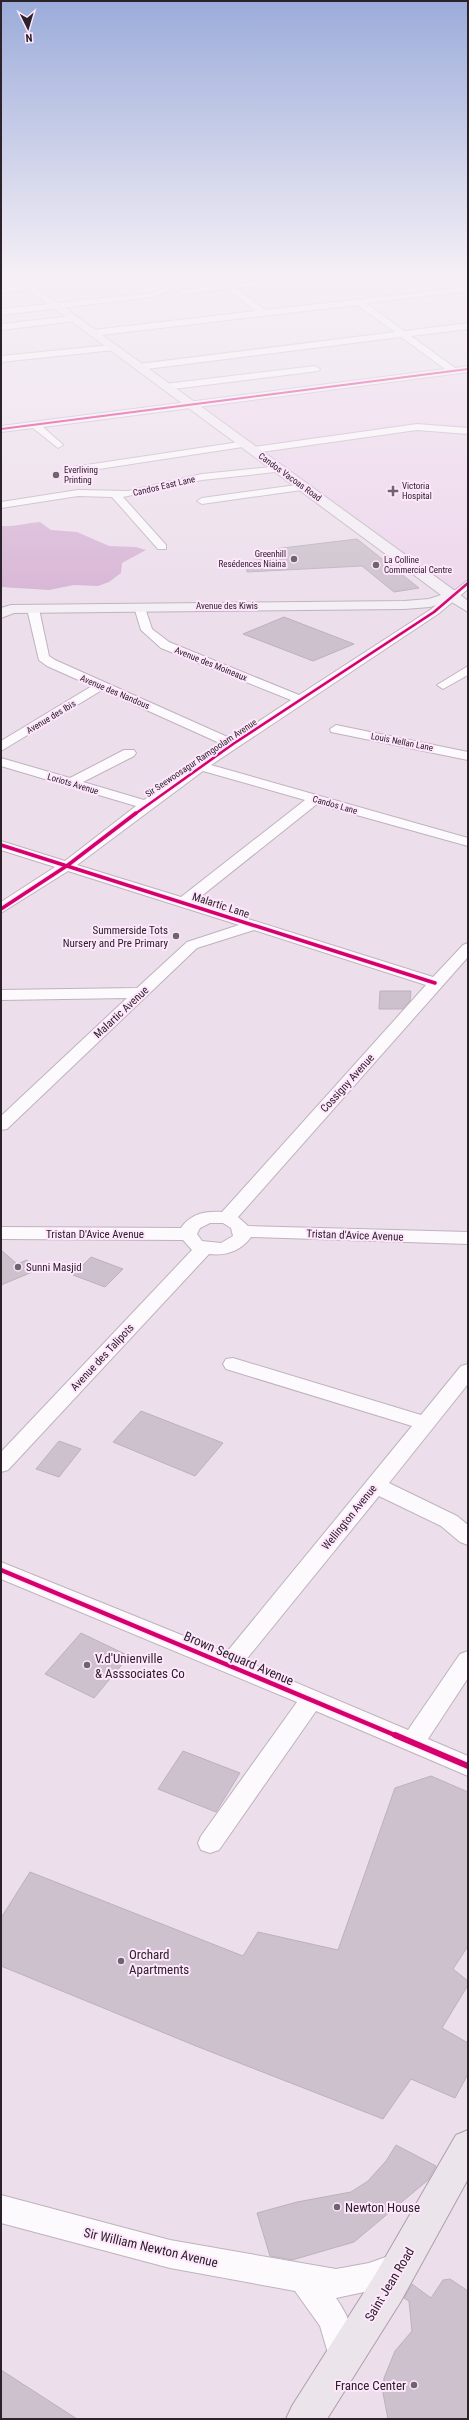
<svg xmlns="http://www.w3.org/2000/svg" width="469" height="2420" viewBox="0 0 469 2420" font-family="'Roboto Condensed',sans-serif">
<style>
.built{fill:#edd5eb}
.forest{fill:#d6b3d4}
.building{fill:#ccc1cc;stroke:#bdb1bc}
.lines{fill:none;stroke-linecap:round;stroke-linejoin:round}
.street-casing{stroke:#beb3bd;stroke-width:2}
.secondary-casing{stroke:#beb3bd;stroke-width:2}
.primary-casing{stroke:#b09fae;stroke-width:2}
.street{fill:#fcfafc;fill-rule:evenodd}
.secondary{fill:#f4eff4;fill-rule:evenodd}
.primary{fill:#ebe4eb;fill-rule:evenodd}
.cycleway-far4-casing{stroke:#ffe6fd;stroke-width:3.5}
.cycleway-far3-casing{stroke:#ffe6fd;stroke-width:4}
.cycleway-far2-casing{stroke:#ffe6fd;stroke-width:5.5}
.cycleway-far1-casing{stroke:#ffe6fd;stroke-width:7}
.cycleway-casing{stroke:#ffe6fd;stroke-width:8}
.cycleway-far4{stroke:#d6006c;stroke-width:2}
.cycleway-far3{stroke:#d6006c;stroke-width:2.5}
.cycleway-far2{stroke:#d6006c;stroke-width:3.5}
.cycleway-far1{stroke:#d6006c;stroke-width:4.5}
.cycleway{stroke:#d6006c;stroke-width:6}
.poi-dot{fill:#6f646e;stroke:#ffe6fd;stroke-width:1.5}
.labels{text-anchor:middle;stroke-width:4;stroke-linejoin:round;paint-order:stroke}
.far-poi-label{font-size:9px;fill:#2b222a;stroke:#ffe6fd;text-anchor:start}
.far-street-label{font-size:9px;fill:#2b222a;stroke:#ffe6fd}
.street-label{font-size:11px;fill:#2b222a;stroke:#ffe6fd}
.poi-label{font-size:11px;fill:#2b222a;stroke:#ffe6fd;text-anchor:end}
.near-poi-label{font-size:13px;fill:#2b222a;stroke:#ffe6fd;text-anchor:start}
.near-street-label{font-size:13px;fill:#2b222a;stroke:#ffe6fd}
</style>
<rect width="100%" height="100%" fill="#ecdeeb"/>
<polygon class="built" points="468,370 468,578 453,589 199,405"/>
<path class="forest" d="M40 522 51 530 77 532 109 546 136 547 146 550 122 563 121 573 109 582 98 586 74 585 49 590 1 587V526C15 527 26 523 40 522Z"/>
<g class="building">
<polygon points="357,539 419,588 394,592 362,566 247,572 246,561 281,558 274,549"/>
<polygon points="284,617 354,644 313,661 243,634"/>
<polygon points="380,991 411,991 410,1001 403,1009 379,1009"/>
<polygon points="1,1250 17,1264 27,1260 37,1270 1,1285"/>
<polygon points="91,1257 123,1269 105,1287 73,1275"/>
<polygon points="141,1411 223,1443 195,1476 113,1442"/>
<polygon points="59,1441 81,1449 59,1477 36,1469"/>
<polygon points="81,1633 129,1656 94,1698 45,1674"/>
<polygon points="183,1751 240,1773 216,1812 158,1789"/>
<polygon points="431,1776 468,1792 468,1946 453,1969 468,1981 468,1985 442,2028 468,2043 468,2074 455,2098 411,2079 383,2119 196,2046 1,1966 1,1918 30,1872 243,1956 258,1932 338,1950 395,1788"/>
<polygon points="396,2145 436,2166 428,2180 354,2242 292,2260 270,2256 257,2213 297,2202 351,2192 368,2181 386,2161"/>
<polygon points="450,2279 468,2291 468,2419 388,2419 383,2393 384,2378 395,2351 412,2331 409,2301 404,2298 412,2284 431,2298 443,2280"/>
<polygon points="1,2370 77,2419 1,2419"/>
</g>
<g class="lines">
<defs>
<g id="street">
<polygon points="197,276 208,276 152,297 1,315 1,309 151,293"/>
<polygon points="303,276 327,276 323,278 236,288 265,310 468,287 468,291 366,303 404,331 468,323 468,329 411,336 455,368 468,366 468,372 43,427 61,443 63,445 58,448 33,428 1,432 1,426 445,369 401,337 139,370 135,367 139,364 395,332 357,305 93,336 89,333 93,330 256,311 227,289 181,294 177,292 181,290"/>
<polygon points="31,285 34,285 34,289 1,293 1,289"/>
<polygon points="72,316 75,317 75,321 1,330 1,324"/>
<polygon points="111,345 115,348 114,350 1,362 1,356"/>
<polygon points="315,366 320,369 318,371 165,390 160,387 165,384"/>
<polygon points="417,424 468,428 468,434 417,430 254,453 249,450 254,447"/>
<polygon points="246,441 249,442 249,446 73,473 68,470 73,467"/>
<polygon points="281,466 285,467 285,471 202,480 123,497 166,545 166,549 158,549 112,497 78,496 1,508 1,502 78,490 128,491 202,474"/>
<polygon points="304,484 309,487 308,489 202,504 197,501 202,498"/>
<path d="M468 580V589L438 614 211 765 468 838V846L317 804 194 902 433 977 463 945 468 943V957L238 1217 248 1226 468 1232V1244L251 1237C241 1251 226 1256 209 1254L8 1470 1 1472V1452L192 1250 183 1240 1 1239V1227L181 1228C191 1213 206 1211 222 1212L426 985 254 930 197 948 7 1129 1 1130V1116L127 998 1 1000V990L137 988 187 942 239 925 68 871 1 913V902L55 867 1 850V841L65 861 136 806 1 766V758L70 778 124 750H134L136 753 134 756 83 782 144 800 224 745 102 690 1 751V741L92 686 47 666 39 660 27 609 33 606 39 609 49 656 55 660 232 739 291 700 161 648 141 630 134 607 136 605H144L152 629 169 642 299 695 430 610ZM203 771 305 800 181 897 77 865ZM210 1223H223L231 1228 233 1236 221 1243 202 1241 197 1234 200 1228Z"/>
<polygon points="468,666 468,675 443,689 437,685"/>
<polygon points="336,725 468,752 468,760 331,732 330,729"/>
<polygon points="233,1358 421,1415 461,1366 468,1364 468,1384 389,1483 457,1516 468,1525 468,1545 460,1542 441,1526 379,1496 245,1661 408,1730 460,1654 468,1651 468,1678 428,1739 468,1756 468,1776 316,1711 219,1850 210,1853 201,1850 198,1843 201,1836 297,1702 1,1579 1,1562 226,1653 412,1426 226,1369 223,1364 226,1359"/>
<path d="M1 2195 170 2240 336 2269 369 2263 397 2253 407 2257 412 2267 407 2277 369 2291 336 2298C349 2316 362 2347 354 2367L343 2371 332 2367 320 2326 295 2291 170 2268 1 2223Z"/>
</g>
<polygon id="secondary" points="10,276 21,276 458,593 468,601 468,612 450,601 430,607 404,609 14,613 1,618 1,608 11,605 404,601 429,599 441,595"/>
<polygon id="primary" points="468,2130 468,2179 401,2301 327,2419 286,2419 292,2406 375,2275 456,2135"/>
</defs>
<use href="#street" class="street-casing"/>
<use href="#secondary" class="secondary-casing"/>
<use href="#primary" class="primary-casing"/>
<use href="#street" class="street"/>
<use href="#secondary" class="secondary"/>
<use href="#primary" class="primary"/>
<defs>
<polyline id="cycleway-far4" points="1,429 468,369"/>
<polyline id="cycleway-far3" points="135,814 233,744 434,612 468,583"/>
<g id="cycleway-far2">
<polyline points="1,845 435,983"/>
<polyline points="1,909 68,865 136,813"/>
</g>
<polyline id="cycleway-far1" points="1,1570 397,1736"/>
<polyline id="cycleway" points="395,1735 468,1766"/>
</defs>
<use href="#cycleway-far4" class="cycleway-far4-casing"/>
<use href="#cycleway-far3" class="cycleway-far3-casing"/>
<use href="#cycleway-far2" class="cycleway-far2-casing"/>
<use href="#cycleway-far1" class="cycleway-far1-casing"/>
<use href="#cycleway" class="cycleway-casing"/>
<use href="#cycleway-far4" class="cycleway-far4"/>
<use href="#cycleway-far3" class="cycleway-far3"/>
<use href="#cycleway-far2" class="cycleway-far2"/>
<use href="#cycleway-far1" class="cycleway-far1"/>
<use href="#cycleway" class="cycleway"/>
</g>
<linearGradient id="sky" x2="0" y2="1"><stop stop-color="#9bacda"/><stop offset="0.45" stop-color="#f6f0f6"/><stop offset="1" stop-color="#f6f0f6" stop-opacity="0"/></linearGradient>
<rect width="469" height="615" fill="url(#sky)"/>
<g class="poi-dot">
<circle cx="56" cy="475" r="4"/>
<path d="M391 485h4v4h4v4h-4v4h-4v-4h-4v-4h4z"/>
<circle cx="294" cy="559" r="4"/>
<circle cx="376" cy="565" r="4"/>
<circle cx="176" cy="936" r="4"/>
<circle cx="18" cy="1267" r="4"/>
<circle cx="87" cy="1665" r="4"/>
<circle cx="121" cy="1961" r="4"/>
<circle cx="337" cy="2207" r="4"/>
<circle cx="414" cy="2385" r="4"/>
</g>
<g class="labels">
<g class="far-poi-label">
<text x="64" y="473">Everliving<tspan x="64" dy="10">Printing</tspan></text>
<text x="402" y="489">Victoria<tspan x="402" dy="10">Hospital</tspan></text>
<text x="286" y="557" text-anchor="end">Greenhill<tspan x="286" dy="10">Resédences Niaina</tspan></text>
<text x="384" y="563">La Colline<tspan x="384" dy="10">Commercial Centre</tspan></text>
</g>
<g class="far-street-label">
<text transform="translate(290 477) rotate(36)" y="3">Candos Vacoas Road</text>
<text transform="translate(164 486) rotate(-13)" y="3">Candos East Lane</text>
<text x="227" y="609">Avenue des Kiwis</text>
<text transform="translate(211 664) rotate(22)" y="3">Avenue des Moineaux</text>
<text transform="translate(115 692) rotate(23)" y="3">Avenue des Nandous</text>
<text transform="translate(51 717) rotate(-31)" y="3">Avenue des Ibis</text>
<text transform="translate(402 742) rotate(11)" y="3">Louis Nellan Lane</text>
<text transform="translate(201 758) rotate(-34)" y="3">Sir Seewoosagur Ramgoolam Avenue</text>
<text transform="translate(73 784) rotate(17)" y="3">Loriots Avenue</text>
<text transform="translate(335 805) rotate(16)" y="3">Candos Lane</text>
</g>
<g class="street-label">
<text transform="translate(221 905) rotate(18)" y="4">Malartic Lane</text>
<text transform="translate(121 1012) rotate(-43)" y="4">Malartic Avenue</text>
<text transform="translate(347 1083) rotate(-48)" y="4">Cossigny Avenue</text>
<text x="95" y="1238">Tristan D'Avice Avenue</text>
<text transform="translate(355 1235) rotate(2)" y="4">Tristan d'Avice Avenue</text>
<text transform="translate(102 1357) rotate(-47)" y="4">Avenue des Talipots</text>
<text transform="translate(349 1517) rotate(-51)" y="4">Wellington Avenue</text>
</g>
<g class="poi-label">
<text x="168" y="934">Summerside Tots<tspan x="168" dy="13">Nursery and Pre Primary</tspan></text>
<text x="26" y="1271" text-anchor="start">Sunni Masjid</text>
</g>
<g class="near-poi-label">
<text x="95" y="1663">V.d'Unienville<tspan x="95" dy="15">&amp; Asssociates Co</tspan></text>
<text x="129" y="1959">Orchard<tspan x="129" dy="15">Apartments</tspan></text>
<text x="345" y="2212">Newton House</text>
<text x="406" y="2390" text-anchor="end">France Center</text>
</g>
<g class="near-street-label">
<text transform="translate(239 1658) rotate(23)" y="5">Brown Sequard Avenue</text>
<text transform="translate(151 2247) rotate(13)" y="5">Sir William Newton Avenue</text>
<text transform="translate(389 2284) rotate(-59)" y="5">Saint Jean Road</text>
</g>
</g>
<rect width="469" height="2420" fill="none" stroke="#2b222a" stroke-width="4"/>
<g transform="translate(28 28) rotate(175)" stroke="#ffe6fd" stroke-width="3" paint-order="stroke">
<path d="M0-3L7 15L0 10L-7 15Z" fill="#2b222a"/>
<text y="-6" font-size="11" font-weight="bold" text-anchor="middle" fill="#2b222a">N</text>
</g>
</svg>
